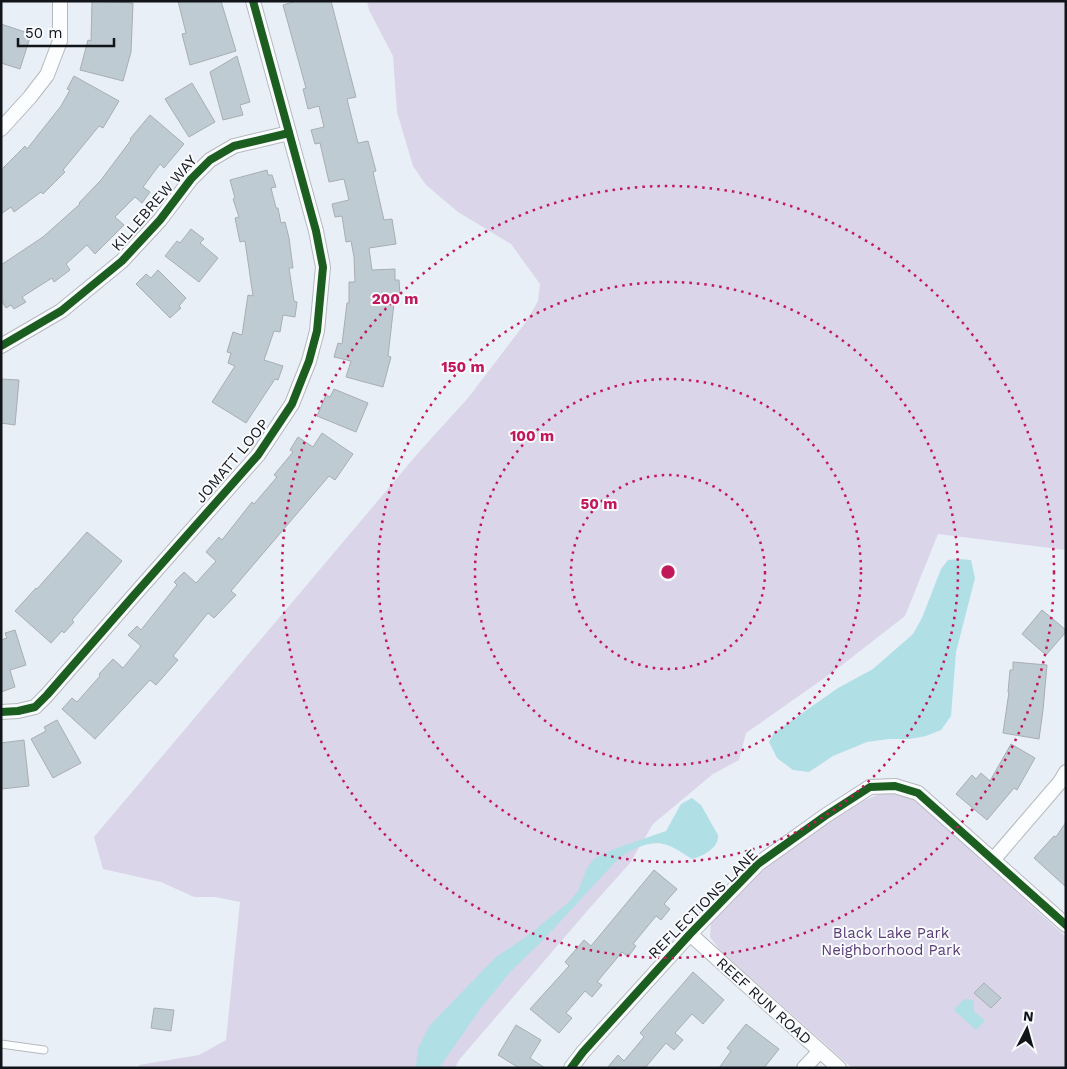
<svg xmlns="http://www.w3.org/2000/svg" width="1067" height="1069" viewBox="0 0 1067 1069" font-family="'Work Sans',sans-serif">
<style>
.green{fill:#dad5e9}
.water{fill:#b0dfe6}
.building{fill:#becbd3;stroke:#a8aeb2}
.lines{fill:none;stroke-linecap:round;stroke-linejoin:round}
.lane-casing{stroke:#b4b9be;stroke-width:9}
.street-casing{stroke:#b4b9be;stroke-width:16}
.lane{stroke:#fcfdfe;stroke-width:7}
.street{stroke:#fcfdfe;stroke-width:14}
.cycleway-casing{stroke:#f8fafd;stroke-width:11}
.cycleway{stroke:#1b5e20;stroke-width:8}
.ring{fill:none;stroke:#c2185b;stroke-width:2.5;stroke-dasharray:2.5 5}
.labels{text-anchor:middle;stroke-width:4;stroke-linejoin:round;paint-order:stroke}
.street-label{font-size:15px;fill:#111419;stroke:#f8fafd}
.park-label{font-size:15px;fill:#5a3e76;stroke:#f8fafd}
.centre{fill:#c2185b;stroke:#f8fafd;stroke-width:2.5}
.ring-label{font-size:15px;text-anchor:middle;font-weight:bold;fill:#c2185b;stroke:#f8fafd;stroke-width:4;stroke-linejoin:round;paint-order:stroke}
</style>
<rect width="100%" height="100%" fill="#e9eff6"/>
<g class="green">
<polygon points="367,1 1066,1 1066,550 938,534 905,616 833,672 746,733 739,760 713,774 653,824 630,863 588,910 459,1060 455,1068 138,1068 139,1065 199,1055 226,1040 240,902 215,897 194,897 161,882 103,869 94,837 419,452 468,398 526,322 538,301 540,284 511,244 458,212 426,185 413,166 397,112 393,56 369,10"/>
<polygon points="895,791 910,796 1066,937 1066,1068 852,1068 719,949 710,937 711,921 748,883 795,844 863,801 882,793"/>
</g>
<g class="water">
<polygon points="959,559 971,560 975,578 956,652 951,716 941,730 926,736 910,739 889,739 867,742 833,756 809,772 793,770 777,758 769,742 774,733 838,688 873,669 913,634 922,618 941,569 948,560"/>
<path d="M692 798 701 805 718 835C719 848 703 856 692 859 684 854 676 848 667 845 652 839 631 849 619 858L543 940 511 971 481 1008 439 1068H416L418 1048 430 1025 496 957 526 937 569 902 578 891 587 868 595 858 614 849 666 831 681 804Z"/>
<polygon points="964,999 974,1000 974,1011 985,1021 976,1030 954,1010"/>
</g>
<g class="building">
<polygon points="92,1 133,3 131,52 123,81 80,70 88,40 91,41"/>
<polygon points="178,1 221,1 236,51 190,65 182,34 186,33"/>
<polygon points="296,1 331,1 356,97 347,99 358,143 368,141 376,171 373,172 384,220 392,219 396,244 369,248 372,270 395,269 395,280 399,280 400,295 395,295 388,356 391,357 383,387 346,377 351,361 334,357 338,343 342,344 347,303 349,303 349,282 355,282 354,257 351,241 346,242 342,216 335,217 332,204 349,200 344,179 329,182 320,143 315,144 311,130 324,127 319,106 308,109 303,89 306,88 283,5"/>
<polygon points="1,24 31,34 20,69 1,63"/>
<polygon points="237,56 250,102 240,105 243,115 223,120 210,72"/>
<polygon points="74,76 119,101 103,128 99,126 63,170 65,172 43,194 41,192 14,212 11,207 1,214 1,170 25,146 27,149 61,106 70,90 67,89"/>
<polygon points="192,83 215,122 189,137 165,99"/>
<polygon points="150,115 184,144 164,168 160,164 143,187 150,192 142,203 135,197 115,217 124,225 95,254 87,245 66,264 70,270 54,282 52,278 22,297 26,302 14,309 11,305 6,308 1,300 1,265 43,237 80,204 79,203 101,180 131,140 130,139"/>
<polygon points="267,170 268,175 272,175 276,187 271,188 276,208 278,208 281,223 285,222 289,238 293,268 289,268 294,301 297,302 295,317 283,315 280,332 274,331 264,360 283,366 278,380 275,379 246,423 212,402 235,366 228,363 231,353 227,352 233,332 242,335 248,295 253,296 245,241 240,242 235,218 239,217 233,199 235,198 230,180"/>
<polygon points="191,229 204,239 200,243 218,258 199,282 165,256 177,241 180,243"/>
<polygon points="158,270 186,298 179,306 181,308 170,318 136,284 146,274 151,278"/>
<polygon points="1,379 19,380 15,425 1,423"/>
<polygon points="334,389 368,403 356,432 317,416 326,395 330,397"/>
<polygon points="322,433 353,454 335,480 329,476 231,591 236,595 214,618 208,613 173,656 178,660 156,685 150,680 95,739 62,709 72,698 77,702 100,676 99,674 113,659 123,668 141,646 128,635 137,626 141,630 177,585 174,582 184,572 196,583 216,561 206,552 219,537 222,540 252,502 254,504 277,477 274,475 293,452 290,450 298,437 313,447"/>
<polygon points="87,532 122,561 72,620 74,622 64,633 62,631 51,643 15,611 36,588 37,589"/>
<polygon points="1042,610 1066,630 1066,632 1046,655 1022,634"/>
<polygon points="15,630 26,665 10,670 15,687 1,692 1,640 7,638 5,633"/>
<polygon points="1013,662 1047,665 1043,710 1039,739 1003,733 1009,692 1008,692 1010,670 1013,670"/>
<polygon points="57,720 81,763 53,778 31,739 46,731 44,727"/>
<polygon points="24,740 29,786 1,789 1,743"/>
<polygon points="1011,744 1035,758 1017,790 1014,788 987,820 956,794 972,775 976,779 981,773 990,781"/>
<polygon points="1066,822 1066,887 1034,858 1054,836 1056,837"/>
<polygon points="654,870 677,889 664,904 670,909 661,920 656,916 633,944 636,946 628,957 622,952 597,982 602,985 592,997 585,991 566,1013 572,1018 559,1033 530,1009 569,966 565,962 584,940 591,946"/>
<polygon points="693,972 724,1000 703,1024 692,1014 675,1033 683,1040 674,1050 666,1043 645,1068 607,1068 618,1055 624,1061 644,1037 640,1033"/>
<polygon points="984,983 1001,998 991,1008 974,993"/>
<polygon points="154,1008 174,1010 171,1031 151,1028"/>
<polygon points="746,1024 779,1049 764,1068 719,1068 731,1051 727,1048"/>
<polygon points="516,1025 541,1040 530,1058 545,1068 519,1068 498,1055"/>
</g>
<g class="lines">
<defs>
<polyline id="lane" points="1,1044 44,1050"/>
<g id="street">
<polyline points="1,129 30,97 47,75 60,41 60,1"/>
<polyline points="1,346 61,311 122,261 160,220 191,179 210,160 234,146 289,133"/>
<polyline points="1,712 18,711 35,707 47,695 135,594 258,455 292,404 309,361 317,331 323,267 316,231 253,1"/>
<polyline points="993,860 1060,782 1066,772"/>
<polyline points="690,934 839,1068"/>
<polyline points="571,1068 583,1052 690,934 758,864 825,816 870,787 895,786 918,793 1066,925"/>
<polyline points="804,1068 820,1051"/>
</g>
</defs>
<use href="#lane" class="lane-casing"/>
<use href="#street" class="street-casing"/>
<use href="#lane" class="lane"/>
<use href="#street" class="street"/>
<defs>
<g id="cycleway">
<polyline points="1,346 61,311 122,261 160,220 191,179 210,160 234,146 289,133"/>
<polyline points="1,712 18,711 35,707 47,695 135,594 258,455 292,404 309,361 317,331 323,267 316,231 253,1"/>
<polyline points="571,1068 583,1052 690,934 758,864 825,816 870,787 895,786 918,793 1066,925"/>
</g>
</defs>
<use href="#cycleway" class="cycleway-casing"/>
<use href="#cycleway" class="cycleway"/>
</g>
<g class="ring">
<circle cx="668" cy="572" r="97"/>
<circle cx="668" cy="572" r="193"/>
<circle cx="668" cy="572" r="290"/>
<circle cx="668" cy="572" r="386"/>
</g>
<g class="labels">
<g class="street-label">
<text transform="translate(154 203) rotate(-49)" y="5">KILLEBREW WAY</text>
<text transform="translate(232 461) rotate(-50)" y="5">JOMATT LOOP</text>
<text transform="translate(703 904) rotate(-45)" y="5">REFLECTIONS LANE</text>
<text transform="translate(764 1001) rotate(42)" y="5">REEF RUN ROAD</text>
</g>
<g class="park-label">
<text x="891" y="938">Black Lake Park<tspan x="891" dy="17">Neighborhood Park</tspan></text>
</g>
</g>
<circle cx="668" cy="572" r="8" class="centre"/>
<g class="ring-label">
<text x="395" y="304">200 m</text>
<text x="463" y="372">150 m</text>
<text x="532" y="441">100 m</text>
<text x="599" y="509">50 m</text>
</g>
<rect width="1067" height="1069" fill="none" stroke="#111419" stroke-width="5"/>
<g transform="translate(1027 1029) rotate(6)" stroke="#f8fafd" stroke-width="4" paint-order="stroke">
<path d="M0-4L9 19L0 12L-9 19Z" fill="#111419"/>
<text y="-8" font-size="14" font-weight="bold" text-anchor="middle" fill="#111419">N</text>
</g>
<path d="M18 38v8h96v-8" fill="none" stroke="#111419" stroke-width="2.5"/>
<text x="25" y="38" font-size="15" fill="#111419" stroke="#f8fafd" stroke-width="4" paint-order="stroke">50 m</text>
</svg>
